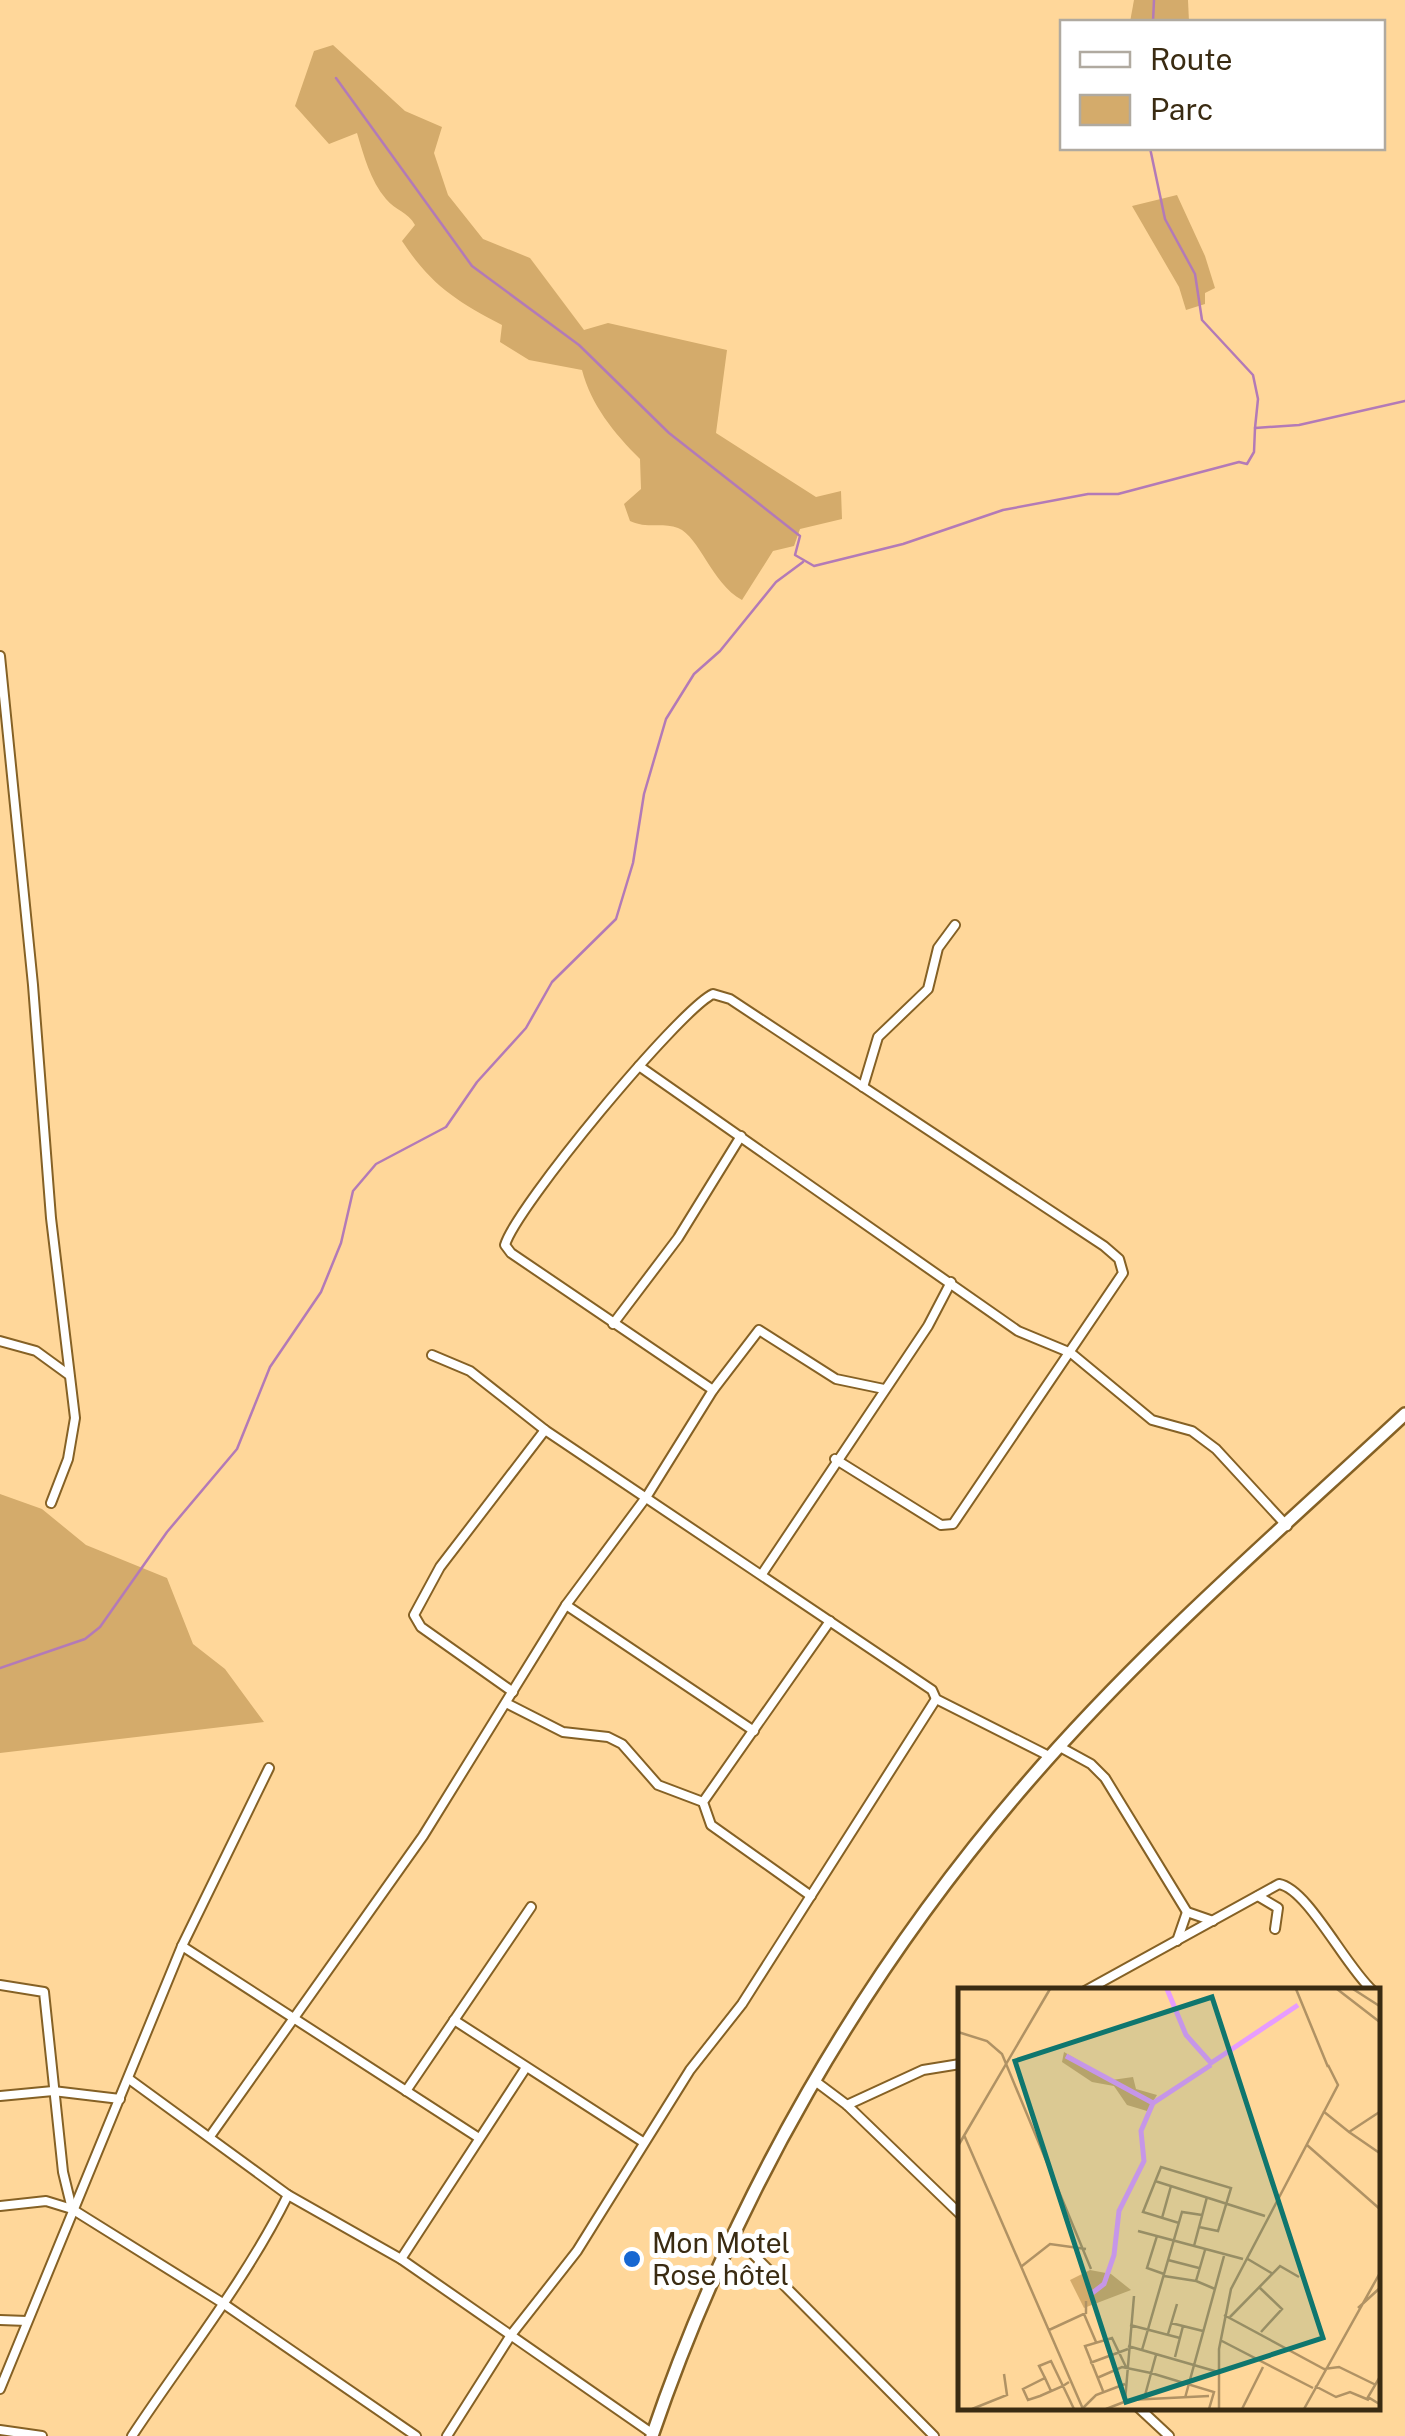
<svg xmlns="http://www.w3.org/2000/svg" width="1405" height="2436" viewBox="0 0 1405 2436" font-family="'Public Sans',sans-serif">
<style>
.green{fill:#d4ab6b}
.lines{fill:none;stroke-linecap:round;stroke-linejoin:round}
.stream{stroke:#b37ab7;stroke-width:2.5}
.minor-casing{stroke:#856125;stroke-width:12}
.secondary-casing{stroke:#856125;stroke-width:16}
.minor{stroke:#fff;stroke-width:8}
.secondary{stroke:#fff;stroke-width:11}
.poi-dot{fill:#1767d1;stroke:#fff;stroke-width:4}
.labels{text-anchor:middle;stroke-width:10;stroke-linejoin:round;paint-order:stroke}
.poi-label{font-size:28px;fill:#3a2b12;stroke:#fff;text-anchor:start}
.inset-river{fill:none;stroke:#e79cfe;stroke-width:5}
.inset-road{fill:none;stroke:#b09264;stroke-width:2.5}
.view{fill:#0f766e;fill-opacity:0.15;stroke:#0f766e;stroke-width:5}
.inset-edge{fill:none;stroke:#3a2b12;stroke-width:5}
</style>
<rect width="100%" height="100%" fill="#ffd79a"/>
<g class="green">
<polygon points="1134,0 1188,0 1189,22 1130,22"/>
<path d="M333 45 405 111 442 127 434 153 448 195 483 239 530 258 584 330 608 323 727 350 716 433 816 497 841 491 842 519 800 529 794 546 773 551 742 600C711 583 700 537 678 528 663 522 646 529 630 521L624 504 641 489 640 459C614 433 591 405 582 370L529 360 500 342 502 325C456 301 431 285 402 241L415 225C408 212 395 210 386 199 370 180 364 156 357 133L329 144 295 106 314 51Z"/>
<polygon points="1177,195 1205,256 1215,288 1205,293 1205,304 1186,310 1179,287 1132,206"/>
<polygon points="0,1494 42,1509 86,1545 167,1578 193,1644 225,1669 264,1722 0,1753"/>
</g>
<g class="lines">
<g class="stream">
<polyline points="1153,22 1154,0"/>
<polyline points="336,78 472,266 579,345 669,433 800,536 795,555 814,566 903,544 1003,510 1088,494 1118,494 1239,462 1247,464 1254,452 1255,428"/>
<polyline points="1150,148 1165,219 1195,274 1202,320 1253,375 1258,399 1255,428 1299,425 1405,401"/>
<polyline points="0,1668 85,1639 100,1627 167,1532 237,1449 270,1367 321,1292 341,1243 353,1191 376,1164 446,1127 477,1082 526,1028 552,982 616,919 633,863 644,794 666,719 694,674 720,651 776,582 803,562"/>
</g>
<defs>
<g id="minor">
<polyline points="0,656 33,985 51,1218 75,1418 68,1459 51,1503"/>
<polyline points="639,1066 1018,1331 1071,1353 1152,1420 1192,1431 1216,1449 1287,1526"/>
<polyline points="863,1087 878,1037 928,989 938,948 955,925"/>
<polyline points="613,1324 678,1238 741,1136"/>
<polyline points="0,1341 36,1351 69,1375"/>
<polyline points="432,1355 470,1371 545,1430 932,1690 936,1699 1051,1757"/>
<path d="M713 1390 511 1253 505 1245C516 1207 679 1010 713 994L730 999 1104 1246 1119 1259 1123 1273 953 1524 941 1525 835 1459"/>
<polyline points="762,1574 928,1326 951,1282"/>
<polyline points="566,1605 754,1731"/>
<polyline points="513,1692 421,1627 414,1615 440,1567 545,1430"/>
<polyline points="506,1703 563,1732 608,1737 622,1744 658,1785 703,1802"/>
<polyline points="1060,1747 1091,1764 1105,1778 1187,1912 1213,1921"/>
<polyline points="811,1896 711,1825 703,1802 830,1621"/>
<polyline points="1258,1896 1278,1908 1275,1929"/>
<polyline points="1177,1941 1187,1912"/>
<polyline points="182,1946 479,2138"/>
<polyline points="0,1985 44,1992 63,2172 72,2209"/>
<path d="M1085 1991 1279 1884C1308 1889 1345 1966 1373 1991"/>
<polyline points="454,2020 643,2142"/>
<polyline points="129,2079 288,2195 401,2259 653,2434"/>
<polyline points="815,2081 847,2105 960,2214"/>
<polyline points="406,2091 531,1907"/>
<polyline points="0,2096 53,2091 120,2099"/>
<polyline points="847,2105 923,2070 960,2064"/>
<polyline points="211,2135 423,1836 566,1605 647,1496 713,1390 759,1330 836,1379 884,1389"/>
<polyline points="0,2206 46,2201 72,2209 221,2302 416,2436"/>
<polyline points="734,2235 934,2436"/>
<polyline points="401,2259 525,2069"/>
<polyline points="0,2320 27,2321"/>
<polyline points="0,2389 182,1946 269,1768"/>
<polyline points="1139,2408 1169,2436"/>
<polyline points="0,2430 42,2436"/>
<path d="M132 2436C185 2356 246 2280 288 2195"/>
<polyline points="447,2436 511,2335 577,2251 690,2070 742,2004 936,1699"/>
</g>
<path id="secondary" d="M652 2436C733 2198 862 1974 1026 1784 1141 1650 1276 1534 1405 1414"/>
</defs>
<use href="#minor" class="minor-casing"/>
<use href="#secondary" class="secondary-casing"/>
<use href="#minor" class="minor"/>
<use href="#secondary" class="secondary"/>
</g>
<circle class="poi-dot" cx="632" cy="2259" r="10"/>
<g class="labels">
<g class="poi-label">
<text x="652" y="2253">Mon Motel<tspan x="652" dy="32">Rose hôtel</tspan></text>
</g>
</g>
<g transform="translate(958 1988)">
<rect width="422" height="422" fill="#ffd79a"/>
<path d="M106 64 154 92 175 89 178 101 199 107 189 123 169 117 156 98 134 94 104 74ZM132 282 153 286 173 302 126 320 112 292Z" fill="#d4ab6b"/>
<path class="inset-river" d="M209 1 228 47 253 75 340 17M108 68 195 115 253 77M133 306 146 296 156 267 161 223 186 173 183 143 195 115"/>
<path class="inset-road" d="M338 1 370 79M379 1 423 35M395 1 423 19M0 44 29 53 44 66 133 281M365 123 391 144 423 123M391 144 423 166M6 147 125 421M349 157 423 222M0 158 92 1M197 193 307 228M204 230 213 198M221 235 185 224 203 179 273 200 260 243 241 239M180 243 285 271M199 248 189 280 206 286M236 258 249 209M247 262 238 293 257 301M288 270 315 286M210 272 241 280M64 278 92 256 128 261M206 288 238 293M302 300 324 321 303 344M400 320 423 299M126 326 138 354M266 327 366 381 381 379 418 397M272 329 322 278 341 289M213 335 245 343M172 337 222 350M91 342 128 325V313M210 346 219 316M262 352 355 400M170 358 260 384M184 362 224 224 244 227M217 369 225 338M132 375 170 361M423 387 410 409 423 417M87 390 81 378 93 373 116 421M139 390 164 379 193 385 256 404 251 421M357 398 378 409 392 404 411 412M93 403 87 390 65 401 70 412 82 408 105 398 111 394M145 403 127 358 154 350 168 379M227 410 266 268M186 411 198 367M167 413 176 308M125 420 138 407 167 396M14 421 49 407 46 386M148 421 171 412 251 408M261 421V361L273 301 380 97 370 77M284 421 305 379M346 421 423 283"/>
<path class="view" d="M254 9 365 350 168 414 57 73Z"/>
<rect width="422" height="422" class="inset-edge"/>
</g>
<rect x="1060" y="20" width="325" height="130" fill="#ffffff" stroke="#b0aaa0" stroke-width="2.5"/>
<rect x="1080" y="52" width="50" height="15" fill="#ffffff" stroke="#b0aaa0" stroke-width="2.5"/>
<text x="1150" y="70" font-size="30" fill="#3a2b12">Route</text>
<rect x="1080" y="95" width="50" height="30" fill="#d4ab6b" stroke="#b0aaa0" stroke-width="2.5"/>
<text x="1150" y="120" font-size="30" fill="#3a2b12">Parc</text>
</svg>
